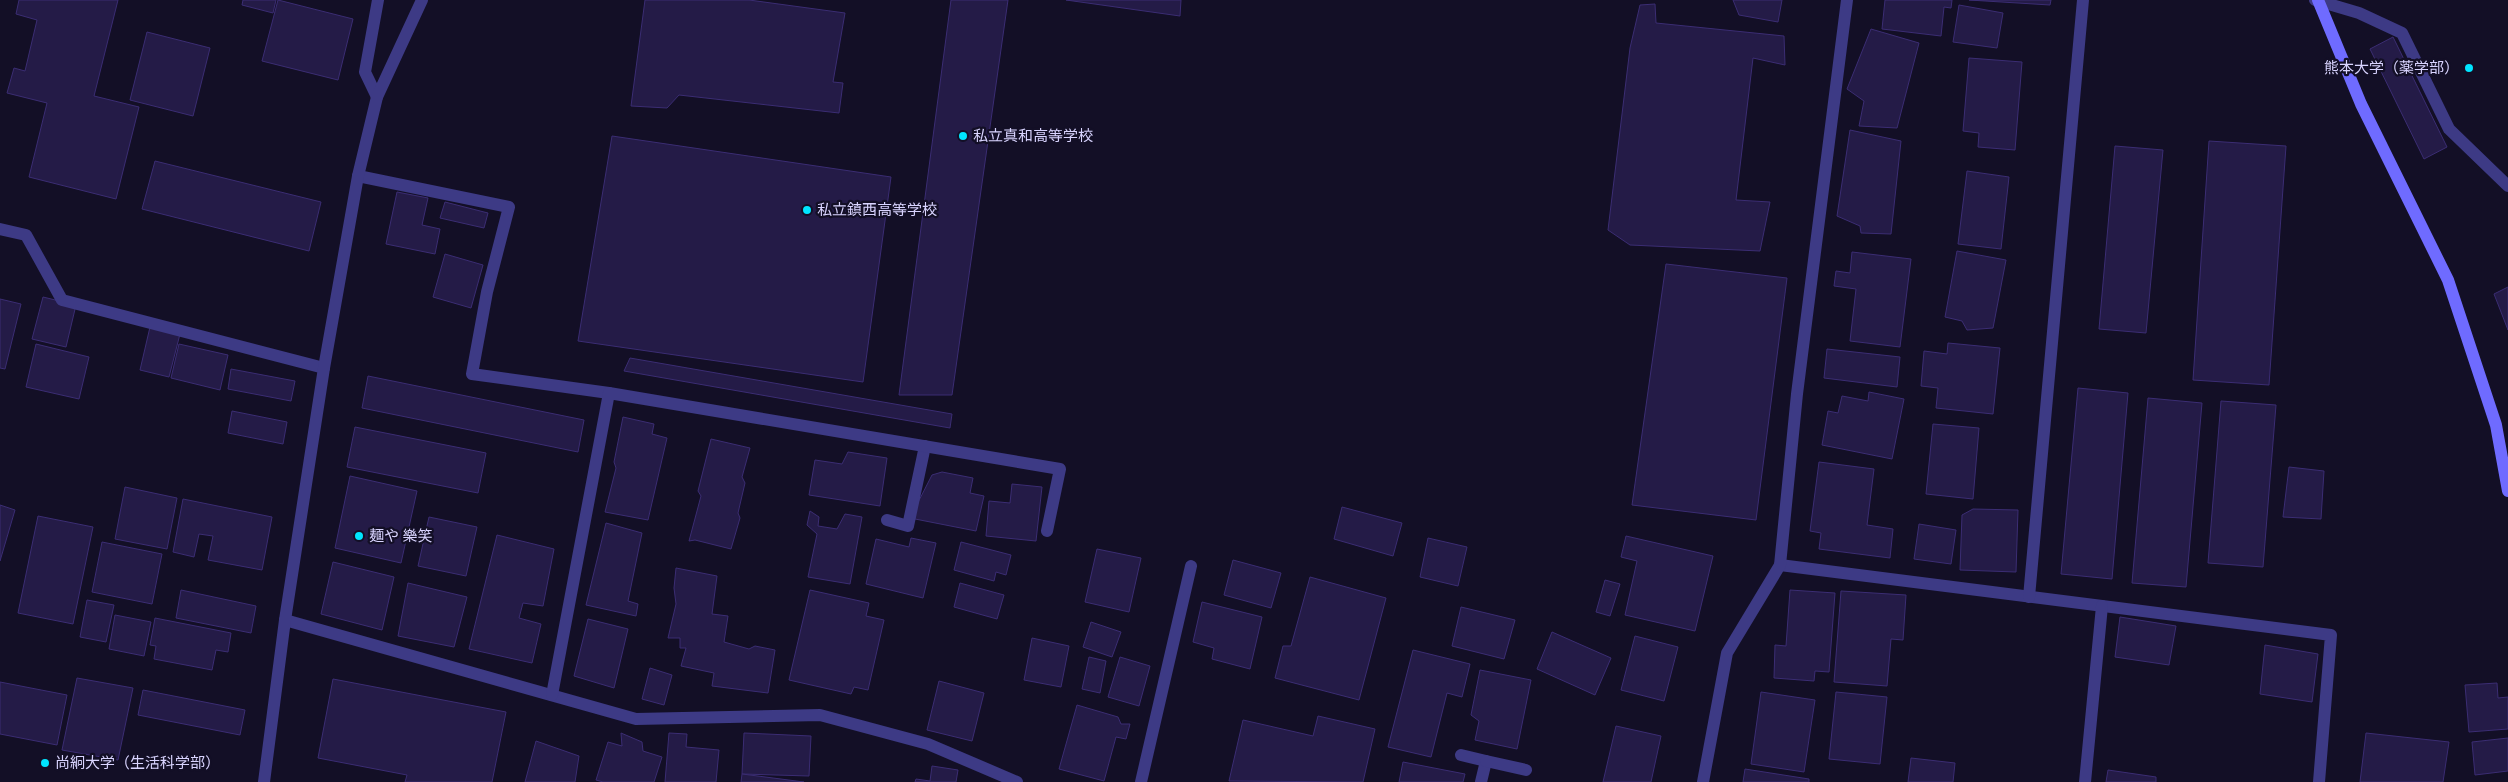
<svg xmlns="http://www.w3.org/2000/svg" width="2508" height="782" viewBox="0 0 2508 782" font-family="Karla,'Noto Sans JP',sans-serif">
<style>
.building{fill:#241b47;stroke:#3b2d73}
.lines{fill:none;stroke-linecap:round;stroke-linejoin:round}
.street{stroke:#3d3a85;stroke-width:12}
.secondary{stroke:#6f6bff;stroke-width:12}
.poi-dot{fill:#00e5ff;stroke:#130f26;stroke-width:2}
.labels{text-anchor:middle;stroke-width:4.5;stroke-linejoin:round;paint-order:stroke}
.poi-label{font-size:15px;fill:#d9d4ff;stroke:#130f26;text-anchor:start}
</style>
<rect width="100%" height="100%" fill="#130f26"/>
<g class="building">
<polygon points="19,0 118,0 94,96 139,107 116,199 29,177 47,103 7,93 14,68 25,71 37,20 16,14"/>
<polygon points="243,0 276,0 273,13 242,5"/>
<polygon points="278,0 353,19 338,80 262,61"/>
<polygon points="645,0 749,0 845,13 833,82 843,83 839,113 679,95 667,108 631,106"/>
<polygon points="951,0 1008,0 952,395 899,395"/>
<polygon points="1066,0 1181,0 1180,16"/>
<polygon points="1733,0 1782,0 1778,22 1739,15"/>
<polygon points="1885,0 1952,0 1951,8 1944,7 1941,36 1882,29"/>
<polygon points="1969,0 2051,0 2050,5"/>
<polygon points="1655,4 1656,23 1784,36 1785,65 1753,58 1736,200 1770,202 1760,251 1630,245 1608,230 1630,48 1640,5"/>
<polygon points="1959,5 2003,13 1997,48 1953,42"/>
<polygon points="1871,29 1919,43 1897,128 1859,126 1864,101 1847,89"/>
<polygon points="147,32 210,48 193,116 130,100"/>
<polygon points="2393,37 2447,147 2424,159 2370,49"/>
<polygon points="1969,58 2022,62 2015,150 1978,147 1979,133 1963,131"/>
<polygon points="1850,130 1901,141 1891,234 1861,233 1860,226 1837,216"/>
<polygon points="612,136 891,177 863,382 578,341"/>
<polygon points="2209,141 2286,146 2269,385 2193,380"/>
<polygon points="2115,146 2163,150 2146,333 2099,329"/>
<polygon points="155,161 321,202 309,251 142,209"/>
<polygon points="1967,171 2009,177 2001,249 1958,244"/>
<polygon points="397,192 428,198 422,225 440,229 435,254 386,244"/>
<polygon points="445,202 488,213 484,228 440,218"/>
<polygon points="1957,251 2006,260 1993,328 1967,330 1962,321 1945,317"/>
<polygon points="1852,252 1911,259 1900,347 1850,341 1856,289 1834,286 1836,271 1850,273"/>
<polygon points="445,254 483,265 471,308 433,297"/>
<polygon points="1666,264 1787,278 1756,520 1632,505"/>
<polygon points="2508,287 2508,330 2494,294"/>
<polygon points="43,297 76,305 66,347 32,339"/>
<polygon points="0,299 21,304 5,369 0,368"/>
<polygon points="150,327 180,334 169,377 140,370"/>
<polygon points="1948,343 2000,348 1993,414 1936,408 1938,388 1921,386 1924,351 1947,354"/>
<polygon points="36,344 89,357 79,399 26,387"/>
<polygon points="179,344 228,355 220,390 171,378"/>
<polygon points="1827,349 1900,357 1897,387 1824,378"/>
<polygon points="630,358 952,414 950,428 624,371"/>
<polygon points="231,369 295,381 291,401 228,389"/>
<polygon points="368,376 584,420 578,452 362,408"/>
<polygon points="2078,388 2128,393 2112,579 2061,574"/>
<polygon points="1869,392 1904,399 1892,459 1822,445 1828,411 1838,413 1842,396 1868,401"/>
<polygon points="2148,398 2202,403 2186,587 2132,583"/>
<polygon points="2221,401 2276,405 2263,567 2208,563"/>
<polygon points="232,411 287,422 283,444 228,433"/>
<polygon points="623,417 654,424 652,434 667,438 648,520 605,512 616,468 614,462"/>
<polygon points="1933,424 1979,428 1973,499 1926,494"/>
<polygon points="355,427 486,453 478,493 347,467"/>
<polygon points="711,439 750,448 742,477 745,483 738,513 740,518 731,549 695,540 689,541 701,496 698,491"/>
<polygon points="848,452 887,458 880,506 809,495 815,460 842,464"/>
<polygon points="1819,462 1874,469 1867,525 1893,529 1890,558 1819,549 1821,533 1810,531"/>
<polygon points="2289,467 2324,471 2321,519 2283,517"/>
<polygon points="942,472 973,478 970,493 984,496 976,531 910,518 932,475"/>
<polygon points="350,476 417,491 401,563 335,548"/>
<polygon points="1012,484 1042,487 1036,541 986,536 989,501 1010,503"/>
<polygon points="125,487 177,498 167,549 115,539"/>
<polygon points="183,499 272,517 262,570 208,560 213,536 199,534 194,557 173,552"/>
<polygon points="0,505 15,510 0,561"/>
<polygon points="1342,507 1402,523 1393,556 1334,539"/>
<polygon points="1973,509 2018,510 2016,572 1960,570 1962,515"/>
<polygon points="810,511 819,517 818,526 837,529 845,514 862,517 850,584 808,577 817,534 807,525"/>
<polygon points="38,516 93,527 73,624 18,613"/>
<polygon points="429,517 477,527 466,576 418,566"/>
<polygon points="606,523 642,533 628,601 638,604 636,616 586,605"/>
<polygon points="1919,524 1956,530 1951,564 1914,559"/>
<polygon points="497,535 554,549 543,606 523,603 519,618 541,624 532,663 469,649"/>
<polygon points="1626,536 1713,556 1695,631 1625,615 1637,561 1621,557"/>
<polygon points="911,538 936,543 923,598 866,584 876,539 909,547"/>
<polygon points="1428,538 1467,547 1458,586 1420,577"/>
<polygon points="102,542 162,554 152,604 92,592"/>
<polygon points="961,542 1011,555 1006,575 996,572 994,581 954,570"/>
<polygon points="1097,549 1141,558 1129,612 1085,602"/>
<polygon points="1233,560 1281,573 1271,608 1224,595"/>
<polygon points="333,562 394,577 382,630 321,614"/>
<polygon points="676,568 717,576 712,614 728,616 724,642 749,649 755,646 775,650 768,693 712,686 714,673 681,666 686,648 680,648 680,638 668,638 676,604 674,588"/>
<polygon points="1310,577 1386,598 1359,700 1275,678 1283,646 1291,646"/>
<polygon points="1605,580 1620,584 1610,616 1596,612"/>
<polygon points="408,583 467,597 454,647 398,636"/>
<polygon points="960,583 1004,595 997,619 954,607"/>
<polygon points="181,590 256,606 251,633 176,618"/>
<polygon points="810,590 869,603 866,616 884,620 868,690 854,687 851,694 789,680"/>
<polygon points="1790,590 1835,593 1829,672 1815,671 1814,681 1774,678 1775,645 1786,646"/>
<polygon points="1841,591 1906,595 1903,640 1891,639 1887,686 1834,682"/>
<polygon points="87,600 114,605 106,642 80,637"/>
<polygon points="1202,602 1262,617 1250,669 1212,659 1214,648 1193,642"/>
<polygon points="1461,607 1515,620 1504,659 1452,646"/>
<polygon points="115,615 151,622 144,656 109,649"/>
<polygon points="2120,617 2176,626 2169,665 2115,657"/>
<polygon points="155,618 231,633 228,652 216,650 212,670 154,659 156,646 150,645"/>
<polygon points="588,619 628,629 614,688 574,676"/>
<polygon points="1091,622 1121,632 1112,657 1083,647"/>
<polygon points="1552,632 1611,658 1595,695 1537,669"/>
<polygon points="1635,636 1678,647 1664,701 1621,690"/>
<polygon points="1032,638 1069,646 1061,687 1024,680"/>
<polygon points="2265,645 2318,654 2312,702 2260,694"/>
<polygon points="1413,650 1470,664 1462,697 1447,693 1431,757 1388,747"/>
<polygon points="1089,657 1106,661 1100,693 1082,689"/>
<polygon points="1120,657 1150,666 1139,706 1108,697"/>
<polygon points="650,668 672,675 664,705 642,699"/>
<polygon points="1480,670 1531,680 1517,749 1475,740 1479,721 1471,715"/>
<polygon points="77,678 133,688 118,760 62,750"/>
<polygon points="333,679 506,712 492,782 405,782 407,775 318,758"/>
<polygon points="939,681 984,693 972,741 927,730"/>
<polygon points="0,682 67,695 57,745 0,734"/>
<polygon points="2497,683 2498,698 2508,697 2508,729 2469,732 2465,685"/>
<polygon points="143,690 245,710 240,735 138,715"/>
<polygon points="1761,692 1815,700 1804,772 1751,764"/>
<polygon points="1836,692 1887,697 1880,764 1829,759"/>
<polygon points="1077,705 1118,717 1121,724 1130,724 1126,739 1116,737 1104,781 1059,769"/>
<polygon points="1318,716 1375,729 1363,782 1229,781 1243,720 1313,736"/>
<polygon points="1616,726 1661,736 1651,782 1603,782"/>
<polygon points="621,733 642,742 643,751 662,757 654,782 603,782 596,780 608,742 622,746"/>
<polygon points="669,733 687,734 686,747 719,750 716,782 665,782"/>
<polygon points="744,733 811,736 809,776 742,774"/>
<polygon points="2366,733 2449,742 2443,782 2360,782"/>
<polygon points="2508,738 2508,771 2475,775 2472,742"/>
<polygon points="536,741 579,756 575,782 525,782"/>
<polygon points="1911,758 1955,763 1953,782 1908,782"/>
<polygon points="1403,762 1465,774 1463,782 1399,782"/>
<polygon points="932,766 958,770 956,782 915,782 916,779 930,781"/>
<polygon points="1745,769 1809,779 1809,782 1743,782"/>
<polygon points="2108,770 2156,777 2156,782 2106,782"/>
<polygon points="742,774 804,782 741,782"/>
</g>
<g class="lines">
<g class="street">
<polyline points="2315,0 2359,13 2402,33 2449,129 2508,186"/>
<polyline points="377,97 365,72 378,0"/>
<polyline points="358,176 509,207 487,292 472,374 609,393"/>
<polyline points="0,229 26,235 62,300 324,368"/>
<polyline points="887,520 908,526 925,446"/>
<polyline points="1780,565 2331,635 2319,782"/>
<polyline points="2029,597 2083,0"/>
<polyline points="285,620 636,719 820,715 928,744 1017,782"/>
<polyline points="552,695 609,393 1060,469 1047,531"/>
<polyline points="1461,755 1486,761 1481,782"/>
<polyline points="1486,761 1526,770"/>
<polyline points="264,782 285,620 324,368 358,176 377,97 422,0"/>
<polyline points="1141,782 1191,566"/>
<polyline points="1703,782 1727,653 1780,565 1797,394 1847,0"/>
<polyline points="2085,782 2102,606"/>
</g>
<polyline class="secondary" points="2318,0 2361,104 2448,280 2496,425 2508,491"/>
</g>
<g class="poi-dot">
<circle cx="2469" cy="68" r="5"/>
<circle cx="963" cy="136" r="5"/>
<circle cx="807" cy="210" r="5"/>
<circle cx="359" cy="536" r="5"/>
<circle cx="45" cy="763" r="5"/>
</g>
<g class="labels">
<g class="poi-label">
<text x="2459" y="73" text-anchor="end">熊本大学（薬学部）</text>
<text x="973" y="141">私立真和高等学校</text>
<text x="817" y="215">私立鎮西高等学校</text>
<text x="369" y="541">麺や 樂笑</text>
<text x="55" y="768">尚絅大学（生活科学部）</text>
</g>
</g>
</svg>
